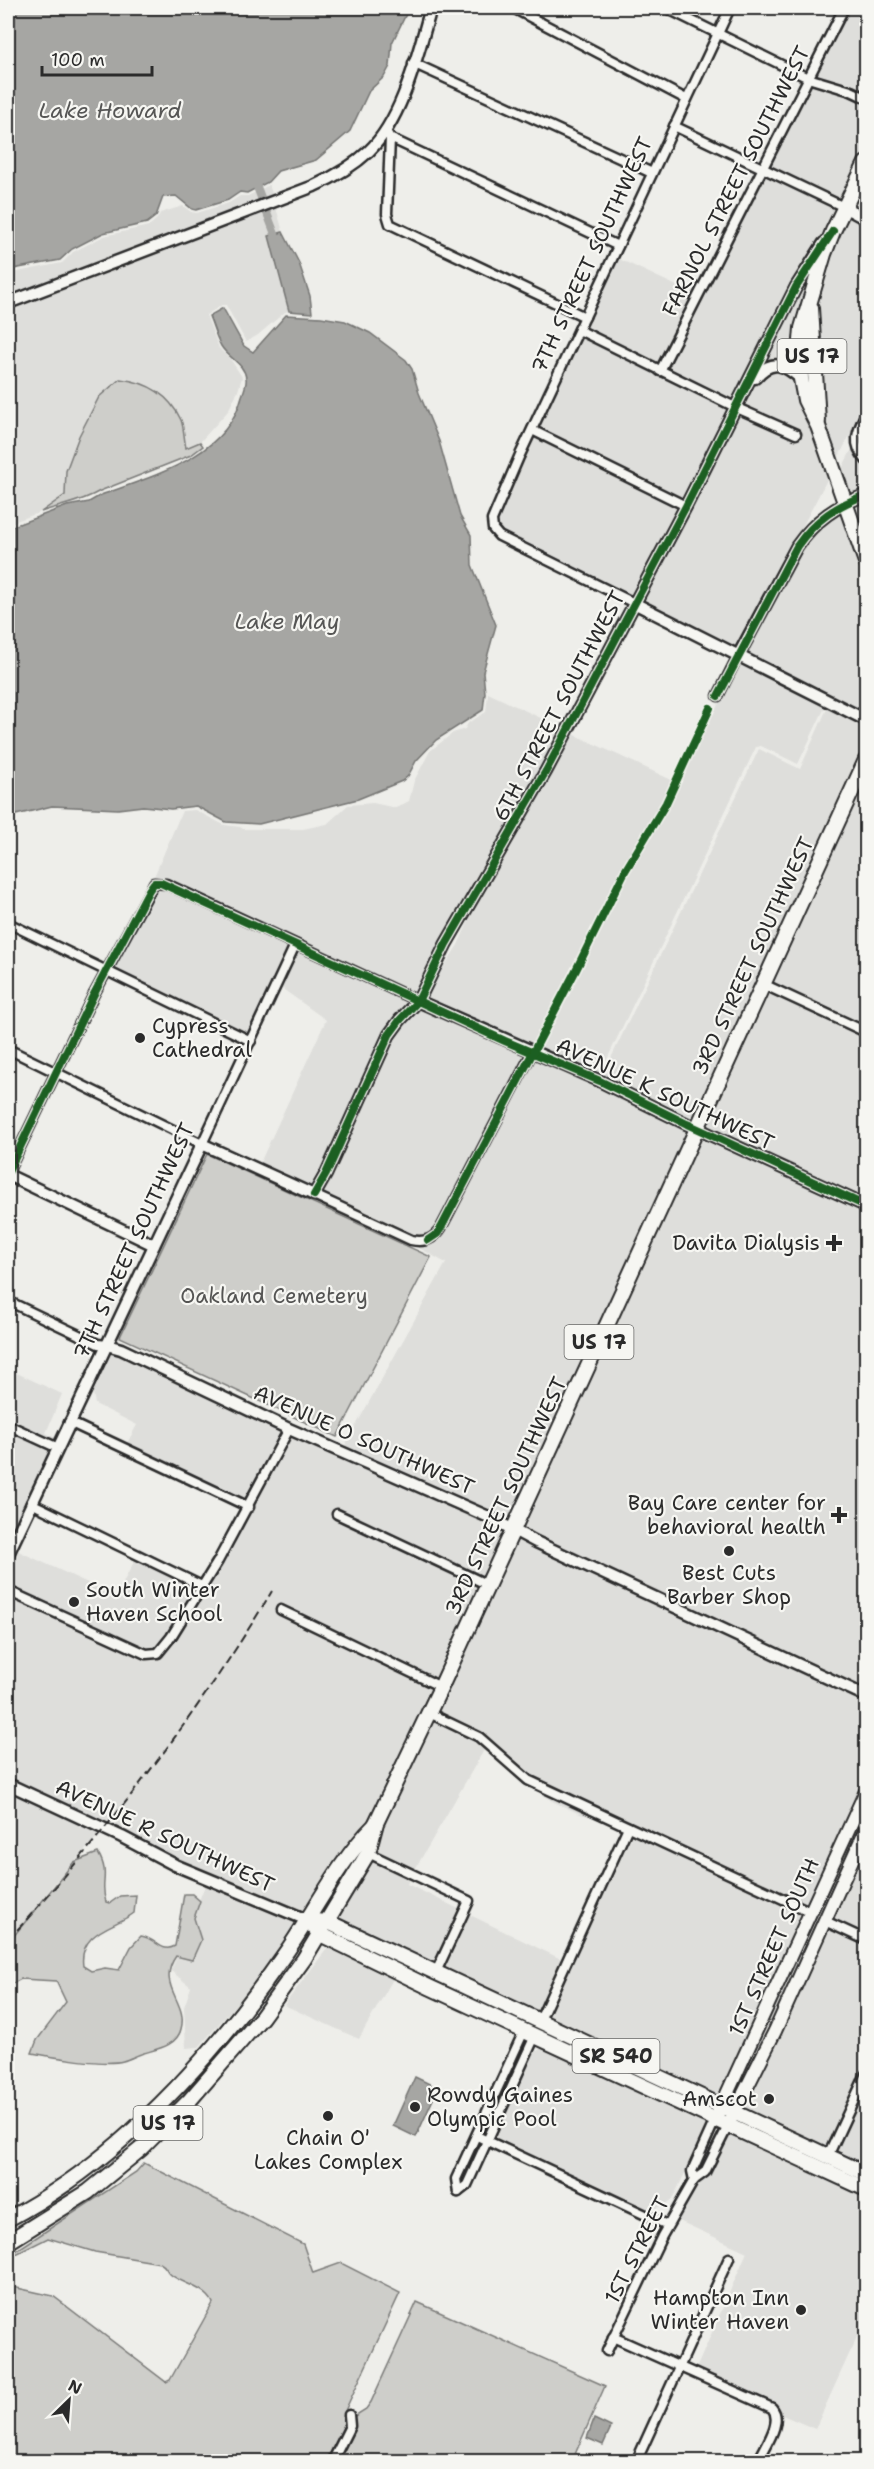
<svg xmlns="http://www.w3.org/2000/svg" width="874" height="2469" viewBox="0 0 874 2469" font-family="'Shantell Sans',sans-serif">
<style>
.built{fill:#dededb}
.green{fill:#cececa;stroke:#7c7c7a;stroke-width:1.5}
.water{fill:#a6a6a3;stroke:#757573;stroke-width:1.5}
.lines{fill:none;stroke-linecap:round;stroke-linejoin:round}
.canal{stroke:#a6a6a3;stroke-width:8}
.minor-casing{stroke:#2b2b2b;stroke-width:13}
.tertiary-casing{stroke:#2b2b2b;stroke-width:15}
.secondary-casing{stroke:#2b2b2b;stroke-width:16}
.primary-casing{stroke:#2b2b2b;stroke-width:18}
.trunk-casing{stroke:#2b2b2b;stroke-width:18}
.minor{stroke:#f6f6f2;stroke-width:8}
.tertiary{stroke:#f6f6f2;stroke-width:10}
.secondary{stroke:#f6f6f2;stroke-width:12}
.primary{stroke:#f6f6f2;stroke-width:14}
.trunk{stroke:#f6f6f2;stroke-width:14}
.rail{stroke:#2b2b2b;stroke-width:2;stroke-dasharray:9 4.5;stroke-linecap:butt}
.cycleway-casing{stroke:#f6f6f2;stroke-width:11}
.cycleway{stroke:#1b5e20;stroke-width:8}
.poi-dot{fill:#2b2b2b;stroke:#f6f6f2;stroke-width:2}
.labels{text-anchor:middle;stroke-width:4.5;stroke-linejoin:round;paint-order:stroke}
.shield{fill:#f6f6f2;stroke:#686867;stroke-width:1.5}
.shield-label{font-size:20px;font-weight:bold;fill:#2b2b2b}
.street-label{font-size:21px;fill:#2b2b2b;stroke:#f6f6f2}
.poi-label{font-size:21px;fill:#2b2b2b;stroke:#f6f6f2;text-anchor:end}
.park-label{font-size:21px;fill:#545453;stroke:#f6f6f2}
.water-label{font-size:22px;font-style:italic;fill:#565655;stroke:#f6f6f2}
</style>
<rect width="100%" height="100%" fill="#eeeeea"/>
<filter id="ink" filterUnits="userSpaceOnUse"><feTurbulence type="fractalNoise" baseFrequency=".0167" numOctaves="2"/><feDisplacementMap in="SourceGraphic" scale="12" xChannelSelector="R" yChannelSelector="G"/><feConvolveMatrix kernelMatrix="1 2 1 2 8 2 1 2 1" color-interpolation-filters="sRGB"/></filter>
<g filter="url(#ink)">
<g class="built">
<polygon points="848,8 866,8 866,93 813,75"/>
<polygon points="809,83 850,95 866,102 866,155 842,202 767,166"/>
<polygon points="763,174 839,209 735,403 665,369"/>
<polygon points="269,185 273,196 8,299 8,274 62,263 73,252 104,236 149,226 158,218 160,213 183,206 191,212 197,213 229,203 240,196 248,196"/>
<polygon points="275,204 283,232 270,236 289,311 285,312 258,335 246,342 226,305 222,305 206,315 219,348 231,360 242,377 238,391 228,411 200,442 186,449 181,421 66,470 65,495 41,512 8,524 8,308"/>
<polygon points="846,213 866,223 866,404 835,464 822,428 814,303 820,279"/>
<polygon points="617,258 694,294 658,366 584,328"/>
<polygon points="818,259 797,370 784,362 762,365 799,289"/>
<polygon points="580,336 731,410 685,501 537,428"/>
<polygon points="775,369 782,370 798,381 830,474 737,651 719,640 639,601 738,414 798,439 801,431 742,406 750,389 765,372"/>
<polygon points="533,436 681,508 633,598 498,529 496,520"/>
<polygon points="853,447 857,456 866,465 866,491 847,498 839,474"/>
<polygon points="843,509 866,573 866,715 744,654 809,534"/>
<polygon points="740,662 826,705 798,764 761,746 756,747 599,1076 423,999 458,945 483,889 571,733 678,783"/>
<polygon points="488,693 564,729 443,942 416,995 168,880 153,879 182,811 195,810 224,825 240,827 243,829 303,829 327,824 348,805 373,803 396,808 409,801 414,781 430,751 453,733 465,729 468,723 486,712"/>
<polygon points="830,702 866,720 866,1206 600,1081 759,749 800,769"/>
<polygon points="155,887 164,888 290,947 249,1036 112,970"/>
<polygon points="297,951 411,1002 313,1190 259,1165 326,1020 280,987"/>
<polygon points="418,1006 526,1055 435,1232 427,1236 418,1237 320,1193 393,1037"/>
<polygon points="533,1058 598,1085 692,1131 512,1525 343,1449 446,1263 412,1244 426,1246 440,1237"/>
<polygon points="699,1134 866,1211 866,1691 518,1528"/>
<polygon points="112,1351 283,1432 247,1502 126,1445 137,1425 95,1404 93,1393"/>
<polygon points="8,1369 62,1394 46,1433 58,1439 56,1442 8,1421"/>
<polygon points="8,1430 52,1450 8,1545"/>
<polygon points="290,1435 489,1522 508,1533 487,1579 336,1509 332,1516 483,1587 440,1681 280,1605 276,1613 436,1689 391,1786 305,1915 177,1861 8,1779 8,1596 144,1658 153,1658 161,1656 174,1639 251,1513"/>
<polygon points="33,1508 36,1509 16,1550 116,1596 135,1560 196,1588 157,1649 147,1650 135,1644 8,1586 8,1563"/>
<polygon points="515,1536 866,1701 866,1782 809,1907 530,1776 434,1711"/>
<polygon points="431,1719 477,1741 526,1784 599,1818 580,1814 552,1801 519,1780 484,1750 414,1871 373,1851 380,1825"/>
<polygon points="8,1789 121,1841 153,1858 100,1834 53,1885 8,1943"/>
<polygon points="866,1800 866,1817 822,1914 816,1911"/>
<polygon points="633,1834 806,1914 721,2100 545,2018"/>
<polygon points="866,1835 866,1935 828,1918"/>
<polygon points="370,1859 410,1878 407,1884 461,1910 434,1967 333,1919"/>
<polygon points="206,1883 300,1923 280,1954 199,2047 186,2048 184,2007 191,1987 171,1971"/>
<polygon points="468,1914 563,1960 538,2015 441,1970"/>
<polygon points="812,1918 818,1922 733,2106 728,2104"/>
<polygon points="825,1926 866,1945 866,2065 827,2150 740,2109"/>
<polygon points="329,1927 717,2108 714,2114 326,1932"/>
<polygon points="320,1941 519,2033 517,2036 393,1979 359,2039 284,2005 329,1946"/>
<polygon points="543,2047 704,2119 707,2127 673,2198 663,2206 651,2209 639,2208 502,2145 497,2138 497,2131 534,2053"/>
<polygon points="866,2083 866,2169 833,2153"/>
<polygon points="729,2131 866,2195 866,2317 815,2429 780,2414 773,2404 696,2369 747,2252 675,2219"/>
</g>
<g class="green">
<path d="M120 379C147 382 169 394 181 420 184 428 184 439 186 448L200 442 203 446 191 455 100 491C82 502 61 505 41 512L65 495 66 471 79 436 99 397Z"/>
<polygon points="207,1154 431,1257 337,1437 120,1337"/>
<path d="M98 1853C111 1875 99 1883 106 1902L110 1903 120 1896 136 1895 134 1913C116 1927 78 1931 83 1966L91 1971 105 1968 119 1970 131 1947 141 1936C156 1938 161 1954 175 1946L184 1894H192L200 1901 194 1918 201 1940 192 1960 176 1956C155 1986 189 2002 181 2029 177 2046 157 2049 144 2053 137 2055 130 2059 123 2061 104 2066 52 2057 32 2053L37 2040 66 2002 56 1981 21 1979 8 1986V1943L74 1862Z"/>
<path d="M144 2163 303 2244 313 2273 341 2263 400 2293 350 2400 344 2413 346 2426 328 2461H8V2286L53 2296 166 2382 170 2380 213 2303C205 2286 178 2283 169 2273 165 2268 166 2266 160 2263L95 2252 48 2238 8 2258V2256L136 2172Z"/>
<polygon points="417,2302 605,2386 572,2461 336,2462 353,2417 366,2409 371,2402"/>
</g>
<g class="water">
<polygon points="8,8 409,8 392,43 390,66 384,77 369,91 350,131 316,160 278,171 268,182 247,193 240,192 228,200 196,210 192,209 176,196 163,197 156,216 147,223 103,233 72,249 60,260 8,270"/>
<polygon points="283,232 299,263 310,296 312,313 289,311 269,236"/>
<path d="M223 308 244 346 253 352 286 315 321 317 345 321 370 333 406 360 412 369 419 393 439 441 460 516 471 535 472 565 496 625 483 672 485 693 483 710 436 740 416 761 408 776 402 781 358 799 259 824 226 822 196 806 171 809 143 806 118 809 52 806 8 817V528L67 506 89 502 101 495C153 476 227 457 242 396 244 391 247 383 246 378 244 363 228 358 221 346 216 337 213 326 209 316Z"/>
<polygon points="415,2077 438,2088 416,2137 393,2126"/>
<polygon points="594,2419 611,2427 603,2445 587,2438"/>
</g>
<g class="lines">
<polyline class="canal" points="257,187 278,242"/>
<defs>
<g id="minor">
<polyline points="513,8 686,99"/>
<polyline points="666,8 808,78 851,91 866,98"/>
<polyline points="413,63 652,173"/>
<polyline points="674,126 844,207"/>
<polyline points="386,131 390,138 387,214 390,224 585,317"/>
<polyline points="390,138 618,246"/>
<polyline points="579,330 737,408 796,434"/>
<polyline points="660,371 844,8"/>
<path d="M866 413C857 431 851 444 866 460"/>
<polyline points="532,430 686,506"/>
<polyline points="634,603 499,536 493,529 492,520 519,457 730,8"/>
<polyline points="718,696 738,656"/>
<polyline points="8,923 251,1041"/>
<polyline points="763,984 866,1032"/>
<polyline points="8,1049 202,1144 295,945"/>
<polyline points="8,1172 93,996 154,883 166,884 418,1001"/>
<path d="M314 1195 411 1240C425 1243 434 1239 441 1228L532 1053"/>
<polyline points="8,1301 98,1344 107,1345"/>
<polyline points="69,1422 249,1507"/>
<polyline points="8,1425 58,1448"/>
<polyline points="31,1503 202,1586"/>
<polyline points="337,1514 488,1585"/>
<polyline points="8,1591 146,1654 158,1653 171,1637 218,1561 289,1429"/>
<polyline points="281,1610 441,1687"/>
<polyline points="429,1713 479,1737 528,1780 811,1912"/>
<polyline points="368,1853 469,1901 436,1972"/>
<polyline points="825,1921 866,1940"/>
<polyline points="540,2020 628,1827"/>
<polyline points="477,2136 667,2225"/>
<polyline points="828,2156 866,2074"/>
<polyline points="694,2180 692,2171 715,2120"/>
<polyline points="458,2192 456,2179 524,2031"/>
<polyline points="458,2192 467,2185 535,2036"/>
<path d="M613 2337 772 2408C784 2422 764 2447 758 2462"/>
<polyline points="607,2351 662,2236 694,2180 705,2172 728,2126"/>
<polyline points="332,2462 350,2426 349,2415"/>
<polyline points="636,2462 729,2258"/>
<polyline points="864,2462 866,2455"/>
</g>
<g id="tertiary">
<polyline points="844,207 866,219"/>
<path d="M8 303 314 186C334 177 353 166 369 151 403 119 418 52 431 8"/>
<path d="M755 378C772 358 784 364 801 379"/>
<polyline points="634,603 866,720"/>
<path d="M738 656 797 546C815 520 837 505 866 495"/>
<polyline points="418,1001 600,1081 687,1124 866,1206"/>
<polyline points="8,1175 154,1245"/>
<polyline points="107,1345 121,1349 289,1429 491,1518 536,1542 866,1696"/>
<polyline points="8,1554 202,1144 314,1195 326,1174 389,1035 400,1020 418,1001 446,944 546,771 686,506 796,287 824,243"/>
<polyline points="8,1784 122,1837 175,1865 307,1920"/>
</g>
<g id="secondary">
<polyline points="731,2119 775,2031 866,1829"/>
<polyline points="715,2120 866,1791"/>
</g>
<g id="primary">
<polyline points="307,1920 320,1934 429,1987 866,2189"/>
<polyline points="315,1921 328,1922 866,2174"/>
</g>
<g id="trunk">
<polyline points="866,163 833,231 824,254 802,328 800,353 801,379 805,400 818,426 866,562"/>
<polyline points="811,308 818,421"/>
<path d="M8 2219C122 2159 214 2056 287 1951 316 1909 339 1861 375 1825"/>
<polyline points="8,2242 88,2192 142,2148 189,2101 262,2017 304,1959 368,1853 376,1823 441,1687 866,760"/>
</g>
</defs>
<use href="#minor" class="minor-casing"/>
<use href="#tertiary" class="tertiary-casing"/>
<use href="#secondary" class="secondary-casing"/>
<use href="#primary" class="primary-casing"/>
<use href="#trunk" class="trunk-casing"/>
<use href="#minor" class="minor"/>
<use href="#tertiary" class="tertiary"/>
<use href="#secondary" class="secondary"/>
<use href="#primary" class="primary"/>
<use href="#trunk" class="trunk"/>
<path class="rail" d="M8 1940C107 1832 196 1717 272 1591"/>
<defs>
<g id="cycleway">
<path d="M718 696 797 546C815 520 837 505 866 495"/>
<polyline points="8,1172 93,996 149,890 154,883 161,883 505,1041 600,1081 687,1124 866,1206"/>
<polyline points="314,1195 326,1174 389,1035 400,1020 418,1001 446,944 546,771 686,506 796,287 833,231"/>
<polyline points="428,1240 437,1234 441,1228 575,972 625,871 666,803 710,708"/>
</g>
</defs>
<use href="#cycleway" class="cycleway-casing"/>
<use href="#cycleway" class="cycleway"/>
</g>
</g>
<g class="poi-dot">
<circle cx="140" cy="1038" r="6"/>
<path d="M831 1234h6v6h6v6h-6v6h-6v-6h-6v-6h6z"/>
<path d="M836 1506h6v6h6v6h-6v6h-6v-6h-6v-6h6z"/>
<circle cx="729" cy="1551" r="6"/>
<circle cx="74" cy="1602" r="6"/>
<circle cx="769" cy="2099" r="6"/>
<circle cx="415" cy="2107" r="6"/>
<circle cx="328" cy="2116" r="6"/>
<circle cx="801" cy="2310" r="6"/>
</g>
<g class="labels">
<g class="shield">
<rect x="777.5" y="339" width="69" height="34" rx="4.5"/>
<rect x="564.5" y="1325" width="69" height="34" rx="4.5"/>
<rect x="572.5" y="2039" width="87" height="34" rx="4.5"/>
<rect x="133.5" y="2106" width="69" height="34" rx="4.5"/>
</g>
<g class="shield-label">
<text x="812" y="363">US 17</text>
<text x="599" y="1349">US 17</text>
<text x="616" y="2063">SR 540</text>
<text x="168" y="2130">US 17</text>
</g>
<g class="street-label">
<text transform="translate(736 181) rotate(-63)" y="7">FARNOL STREET SOUTHWEST</text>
<text transform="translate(592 255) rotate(-65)" y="7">7TH STREET SOUTHWEST</text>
<text transform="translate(559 706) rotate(-62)" y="7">6TH STREET SOUTHWEST</text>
<text transform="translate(753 956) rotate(-65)" y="7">3RD STREET SOUTHWEST</text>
<text transform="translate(665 1094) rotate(25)" y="7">AVENUE K SOUTHWEST</text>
<text transform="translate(134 1241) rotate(-65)" y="7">7TH STREET SOUTHWEST</text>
<text transform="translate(364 1440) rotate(24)" y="7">AVENUE O SOUTHWEST</text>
<text transform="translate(506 1496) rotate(-65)" y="7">3RD STREET SOUTHWEST</text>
<text transform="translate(165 1836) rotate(25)" y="7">AVENUE R SOUTHWEST</text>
<text transform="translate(774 1947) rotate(-66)" y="7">1ST STREET SOUTH</text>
<text transform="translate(637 2250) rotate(-63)" y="7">1ST STREET</text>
</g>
<g class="poi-label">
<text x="152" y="1033" text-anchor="start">Cypress<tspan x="152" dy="24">Cathedral</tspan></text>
<text x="820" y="1250">Davita Dialysis</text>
<text x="826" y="1510">Bay Care center for<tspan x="826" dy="24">behavioral health</tspan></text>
<text x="729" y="1580" text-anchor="middle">Best Cuts<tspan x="729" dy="24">Barber Shop</tspan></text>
<text x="86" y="1597" text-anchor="start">South Winter<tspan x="86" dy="24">Haven School</tspan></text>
<text x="427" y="2102" text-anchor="start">Rowdy Gaines<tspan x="427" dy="24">Olympic Pool</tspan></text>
<text x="757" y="2106">Amscot</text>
<text x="328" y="2145" text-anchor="middle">Chain O'<tspan x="328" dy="24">Lakes Complex</tspan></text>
<text x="789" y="2305">Hampton Inn<tspan x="789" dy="24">Winter Haven</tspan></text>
</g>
<g class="park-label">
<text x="274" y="1303">Oakland Cemetery</text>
</g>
<g class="water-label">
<text x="110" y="118">Lake Howard</text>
<text x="287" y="629">Lake May</text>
</g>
</g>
<rect width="874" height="2469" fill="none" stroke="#f6f6f2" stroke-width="30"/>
<rect x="15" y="15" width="844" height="2439" fill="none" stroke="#2b2b2b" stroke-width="2" filter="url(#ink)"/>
<g transform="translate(69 2400) rotate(25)" stroke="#f6f6f2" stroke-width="4.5" paint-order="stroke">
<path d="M0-4.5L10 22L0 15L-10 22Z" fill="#2b2b2b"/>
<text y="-9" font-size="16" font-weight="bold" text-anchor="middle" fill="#2b2b2b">N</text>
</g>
<path d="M42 66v9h110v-9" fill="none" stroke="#2b2b2b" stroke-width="3"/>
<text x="51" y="66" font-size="18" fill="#2b2b2b" stroke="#f6f6f2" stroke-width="4.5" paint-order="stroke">100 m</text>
</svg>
